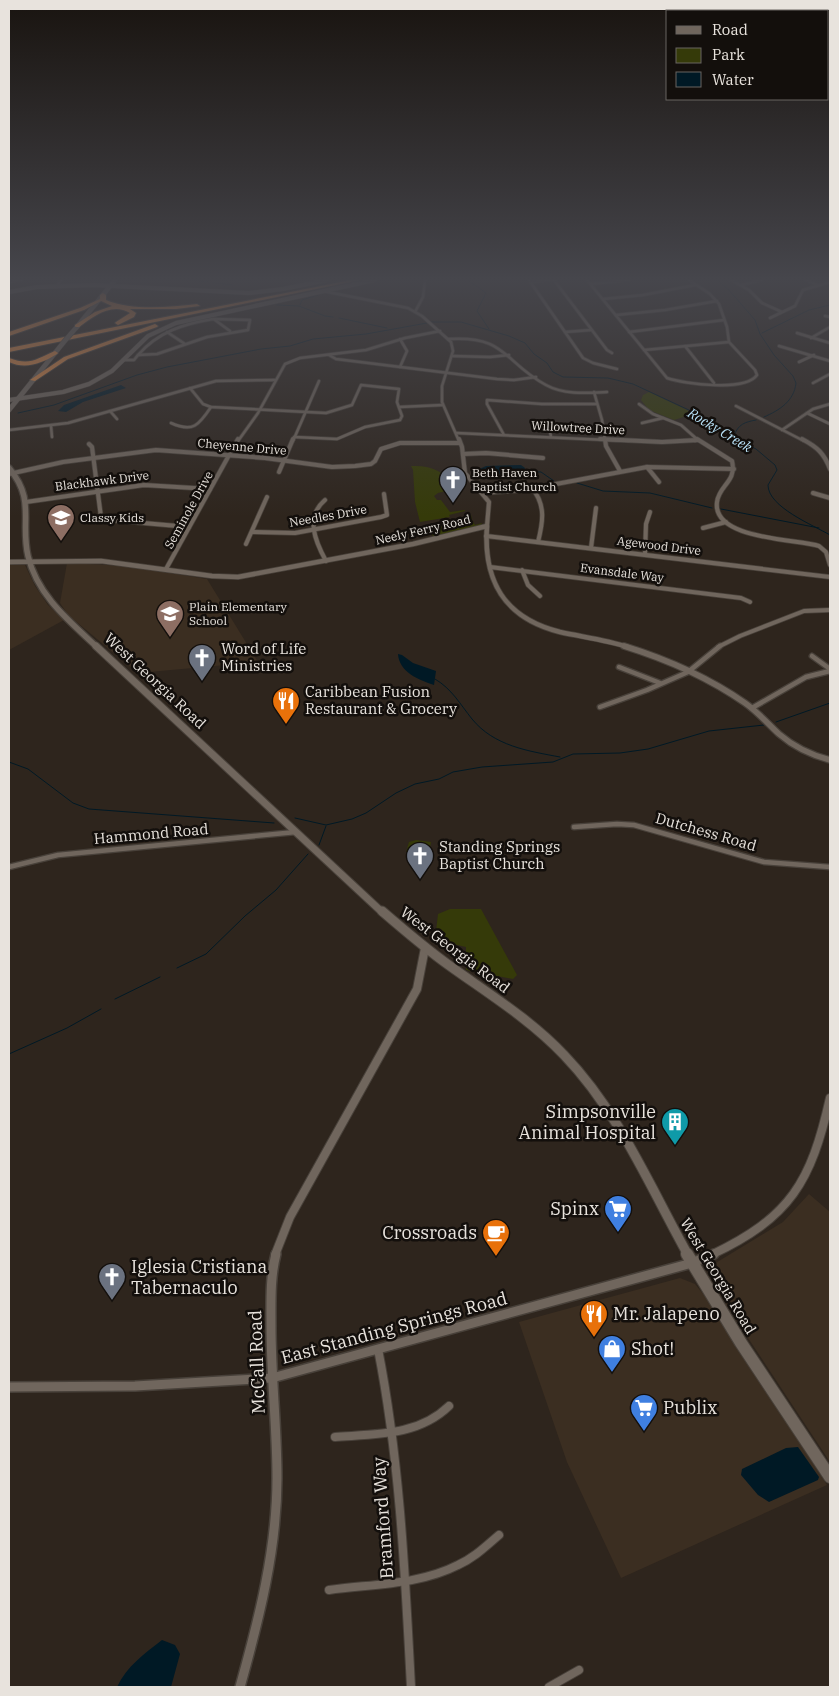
<svg xmlns="http://www.w3.org/2000/svg" width="839" height="1696" viewBox="0 0 839 1696" font-family="'IBM Plex Serif',serif">
<style>
.built{fill:#3b2e21}
.green{fill:#353a09}
.water{fill:#001925}
.lines{fill:none;stroke-linecap:round;stroke-linejoin:round}
.stream{stroke:#001925;stroke-width:1}
.minor-far3-casing{stroke:#48413a;stroke-width:4}
.minor-far2-casing{stroke:#48413a;stroke-width:5.5}
.minor-far1-casing{stroke:#48413a;stroke-width:7}
.minor-casing{stroke:#48413a;stroke-width:10}
.tertiary-far4-casing{stroke:#48413a;stroke-width:5}
.tertiary-far3-casing{stroke:#48413a;stroke-width:6}
.tertiary-far2-casing{stroke:#48413a;stroke-width:8}
.tertiary-far1-casing{stroke:#48413a;stroke-width:10}
.tertiary-casing{stroke:#48413a;stroke-width:12}
.secondary-far4-casing{stroke:#48413a;stroke-width:5.5}
.secondary-far3-casing{stroke:#48413a;stroke-width:8}
.secondary-far2-casing{stroke:#48413a;stroke-width:9}
.secondary-far1-casing{stroke:#48413a;stroke-width:11}
.secondary-casing{stroke:#48413a;stroke-width:14}
.motorway-casing{stroke:#48413a;stroke-width:2}
.minor-far3{stroke:#70665d;stroke-width:2.5}
.minor-far2{stroke:#70665d;stroke-width:4}
.minor-far1{stroke:#70665d;stroke-width:4.5}
.minor{stroke:#70665d;stroke-width:8}
.tertiary-far4{stroke:#70665d;stroke-width:4}
.tertiary-far3{stroke:#70665d;stroke-width:4.5}
.tertiary-far2{stroke:#70665d;stroke-width:5.5}
.tertiary-far1{stroke:#70665d;stroke-width:8}
.tertiary{stroke:#70665d;stroke-width:9}
.secondary-far4{stroke:#70665d;stroke-width:4.5}
.secondary-far3{stroke:#70665d;stroke-width:5.5}
.secondary-far2{stroke:#70665d;stroke-width:7}
.secondary-far1{stroke:#70665d;stroke-width:9}
.secondary{stroke:#70665d;stroke-width:12}
.motorway{fill:#ed8f45;fill-rule:evenodd}
.secondary-bridge-casing{stroke:#48413a;stroke-width:5.5;stroke-linecap:butt}
.secondary-bridge{stroke:#70665d;stroke-width:4.5}
.labels{text-anchor:middle;stroke-width:5;stroke-linejoin:round;paint-order:stroke}
.far-street-label{font-size:12px;fill:#e8e3dd;stroke:#130f0c}
.far-poi-label{font-size:12px;fill:#e8e3dd;stroke:#130f0c;text-anchor:start}
.far-water-label{font-size:14px;font-style:italic;fill:#b8e1f7;stroke:#130f0c}
.poi-label{font-size:15px;fill:#e8e3dd;stroke:#130f0c;text-anchor:start}
.street-label{font-size:15px;fill:#e8e3dd;stroke:#130f0c}
.near-poi-label{font-size:18px;fill:#e8e3dd;stroke:#130f0c;text-anchor:start}
.near-street-label{font-size:18px;fill:#e8e3dd;stroke:#130f0c}
</style>
<rect width="100%" height="100%" fill="#2e251d"/>
<g class="built">
<polygon points="67,563 127,566 207,579 258,662 138,673 68,615 60,603"/>
<polygon points="9,565 25,565 35,586 48,605 64,620 9,650"/>
<polygon points="809,1194 830,1212 830,1462 719,1294 714,1264 783,1222"/>
<polygon points="680,1278 695,1284 708,1300 827,1485 621,1578 567,1462 519,1322"/>
</g>
<g class="green">
<polygon points="649,392 689,411 693,414 674,420 649,410 641,400 643,395"/>
<path d="M411 466C432 465 445 472 458 488L438 493 434 496 437 500H441L450 512 465 510V511L449 515 450 517 420 522 415 502 413 470Z"/>
<polygon points="471,515 472,520 475,525 482,523 481,525 434,537 426,527 465,518"/>
<polygon points="416,840 431,842 429,853 406,852 409,842"/>
<polygon points="450,909 481,909 517,975 513,979 466,970 466,947 435,940 438,914"/>
</g>
<g class="water">
<polygon points="121,385 126,388 83,402 66,412 58,411 64,405"/>
<polygon points="521,465 525,468 524,471 508,475 475,471 486,466"/>
<path d="M398 654 402 655 413 663 436 671 434 685C419 680 399 672 398 654Z"/>
<polygon points="798,1447 819,1477 818,1480 769,1502 758,1495 741,1475 742,1469 786,1448"/>
<path d="M162 1640 175 1645 180 1654 171 1687H117C127 1666 144 1654 162 1640Z"/>
</g>
<g class="lines">
<g class="stream">
<polyline points="192,280 232,285"/>
<polyline points="468,280 486,293 477,311 489,329"/>
<path d="M717 280 728 289 755 320 760 334 774 355 793 376 796 383C794 401 780 410 764 417"/>
<polyline points="277,305 299,306 325,316 333,317"/>
<polyline points="300,305 302,300 318,295"/>
<polyline points="339,318 387,328"/>
<path d="M431 322H461L509 336 525 343 534 354 547 363 553 372 563 377 608 378 633 384 691 411 716 429 756 449 775 465 777 470 768 485C768 507 813 525 830 535"/>
<polyline points="762,333 809,310 830,305"/>
<polyline points="18,413 54,405 137,375 167,367 261,349 290,346 313,339 366,334 427,323"/>
<path d="M734 436C738 424 745 422 756 420"/>
<polyline points="524,471 541,472 554,481"/>
<polyline points="577,483 603,491 650,493 712,508"/>
<polyline points="721,509 819,528"/>
<path d="M435 679C452 689 460 704 472 719 494 746 528 751 560 757"/>
<polyline points="776,722 830,703"/>
<polyline points="9,762 28,769 73,803 89,809 274,823"/>
<polyline points="295,818 326,825 352,819 366,813 396,793 415,784 439,779 453,772 482,767 553,762 573,754 620,753 648,749 709,731 764,725"/>
<polyline points="319,845 326,826"/>
<polyline points="177,968 206,954 245,916 276,890 308,854"/>
<polyline points="115,999 160,977"/>
<polyline points="9,1054 67,1028 101,1009"/>
</g>
<defs>
<g id="minor-far3">
<polyline points="529,280 583,358 593,363 617,369"/>
<polyline points="554,280 607,350 612,353"/>
<path d="M587 280 667 378C685 384 745 392 757 375L755 370 729 342 727 327 719 304 710 294 689 280"/>
<polyline points="731,280 749,290 762,303 782,312"/>
<polyline points="805,280 818,285"/>
<polyline points="9,282 21,280"/>
<polyline points="530,282 554,280"/>
<polyline points="58,284 61,280"/>
<polyline points="591,284 629,280"/>
<polyline points="741,285 762,280"/>
<polyline points="323,291 408,308 422,316 451,342 453,351 442,386 442,402 459,441"/>
<polyline points="603,299 643,295 695,285"/>
<polyline points="415,312 423,297 425,280"/>
<polyline points="616,315 665,310 717,301"/>
<polyline points="825,316 830,317"/>
<polyline points="770,318 795,306 803,290 830,282"/>
<path d="M213 319 250 320 248 330 207 337 157 354 138 355C158 332 183 324 213 319Z"/>
<polyline points="215,320 230,331"/>
<polyline points="167,332 185,344"/>
<polyline points="565,332 591,330"/>
<polyline points="629,332 724,320"/>
<polyline points="797,333 830,343"/>
<polyline points="811,338 830,327"/>
<polyline points="400,339 407,351 400,367"/>
<path d="M448 339C507 335 503 362 546 385 564 395 587 393 607 392"/>
<polyline points="685,346 714,383"/>
<polyline points="779,346 830,361"/>
<polyline points="644,350 729,342"/>
<polyline points="329,355 336,359 497,379 514,380 536,377"/>
<polyline points="452,356 490,357 509,355"/>
<polyline points="123,360 134,360 138,355"/>
<polyline points="799,362 814,355"/>
<polyline points="813,383 830,374"/>
<polyline points="190,388 203,404 211,407 326,413 352,405 361,385 399,389 397,402 402,416 400,420 365,427 337,439 294,437"/>
<polyline points="594,392 602,420 605,441"/>
<polyline points="639,404 653,414 681,425 699,441"/>
<polyline points="736,406 804,441"/>
<polyline points="399,407 443,405"/>
<polyline points="110,411 117,419"/>
<polyline points="807,413 830,424"/>
<path d="M171 423C193 433 199 425 211 407"/>
<polyline points="642,423 663,418"/>
<polyline points="549,425 551,437"/>
<polyline points="51,426 52,437"/>
<polyline points="9,430 68,423 216,381 275,380"/>
<polyline points="782,430 813,409 830,404"/>
<polyline points="456,433 629,441"/>
<polyline points="504,435 487,404 487,400 542,404 597,404"/>
<polyline points="238,441 258,413 285,364 300,358 366,350 405,338 440,331"/>
<polyline points="293,441 319,381"/>
<polyline points="695,441 698,440"/>
</g>
<g id="minor-far2">
<polyline points="459,439 462,447 465,473 489,502 487,526"/>
<polyline points="600,439 662,442 698,440"/>
<polyline points="605,439 606,446 620,471"/>
<path d="M697 439 732 461C737 482 719 485 717 502 712 540 798 539 819 546L826 552 830 565"/>
<path d="M802 439C817 447 824 453 830 469"/>
<polyline points="89,444 92,447 101,517 109,520 189,527"/>
<polyline points="463,454 486,453 543,458"/>
<polyline points="647,467 659,482"/>
<polyline points="279,472 293,439"/>
<polyline points="9,474 63,462 156,450 265,458 332,467 355,466 371,464 375,461 381,449 400,443 460,443"/>
<path d="M532 488C546 505 543 522 538 542"/>
<polyline points="483,493 524,490 647,467 734,469"/>
<polyline points="813,493 830,498"/>
<path d="M325 500C305 517 315 541 326 561"/>
<polyline points="26,502 144,485 210,489"/>
<polyline points="703,528 726,522"/>
<polyline points="252,532 295,533 381,517 387,515 384,494"/>
<polyline points="486,536 830,577"/>
<polyline points="246,544 267,497"/>
<polyline points="591,548 596,508"/>
<polyline points="645,554 646,524 650,512"/>
<polyline points="490,567 741,598 750,602"/>
<polyline points="166,569 238,439"/>
<polyline points="522,570 528,585 540,596"/>
<polyline points="718,647 740,636 804,611 830,610"/>
</g>
<g id="minor-far1">
<polyline points="812,656 830,669"/>
<polyline points="619,667 660,683"/>
<polyline points="600,707 647,690 688,672 720,646"/>
<polyline points="752,708 806,677 830,671"/>
<polyline points="574,827 617,824 634,825 764,862 830,867"/>
<polyline points="9,867 58,855 296,832"/>
</g>
<g id="minor">
<path d="M378 1349C400 1461 405 1574 411 1687"/>
<path d="M335 1437C376 1434 418 1436 449 1406"/>
<path d="M329 1590C372 1584 419 1585 458 1565 474 1558 486 1546 499 1535"/>
<polyline points="549,1687 579,1670"/>
</g>
<g id="tertiary-far4">
<polyline points="9,292 37,287 94,285 249,293 283,289 328,280"/>
<polyline points="9,400 63,392 89,384 112,371 148,336 176,323 375,280"/>
</g>
<path id="tertiary-far3" d="M9 562 101 561 212 576 238 577 413 544 487 526C483 581 504 618 560 632 583 637 606 640 628 647"/>
<path id="tertiary-far2" d="M624 646C666 659 709 678 745 703 758 712 768 724 779 734 794 747 811 755 830 760"/>
<g id="tertiary-far1">
<polyline points="275,1255 290,1217 417,989 425,948"/>
<path d="M711 1255C791 1217 811 1182 830 1098"/>
</g>
<g id="tertiary">
<polyline points="9,1387 135,1386 272,1378 692,1263 714,1254"/>
<path d="M240 1687C259 1619 277 1549 277 1478 277 1427 271 1377 271 1326 271 1302 270 1277 276 1254"/>
</g>
<g id="secondary-far4">
<polyline points="76,328 115,280"/>
<polyline points="9,410 63,343"/>
</g>
<path id="secondary-far3" d="M9 468C36 500 20 521 28 556 37 595 69 621 97 647"/>
<polyline id="secondary-far2" points="96,646 383,913"/>
<path id="secondary-far1" d="M382 911C404 930 426 949 450 966 489 994 531 1020 564 1055 619 1112 650 1187 688 1255"/>
<polyline id="secondary" points="687,1254 741,1343 830,1477"/>
<g id="motorway">
<polygon points="351,280 360,280 9,352 9,348"/>
<path d="M103 293 106 295V300C133 311 168 307 197 304L200 306 176 309H130L136 313 134 317 118 325 115 323 116 322 130 313C112 302 94 316 79 327H75V325L95 312 112 306 101 301 84 310 9 336V332L80 308 100 299V295Z"/>
<polygon points="155,324 158,326 157,327 68,359 35,381 30,380 64,357"/>
<path d="M55 351 58 353 57 354C42 363 26 370 9 362V358C30 366 36 359 55 351Z"/>
</g>
</defs>
<use href="#minor-far3" class="minor-far3-casing"/>
<use href="#minor-far2" class="minor-far2-casing"/>
<use href="#minor-far1" class="minor-far1-casing"/>
<use href="#minor" class="minor-casing"/>
<use href="#tertiary-far4" class="tertiary-far4-casing"/>
<use href="#tertiary-far3" class="tertiary-far3-casing"/>
<use href="#tertiary-far2" class="tertiary-far2-casing"/>
<use href="#tertiary-far1" class="tertiary-far1-casing"/>
<use href="#tertiary" class="tertiary-casing"/>
<use href="#secondary-far4" class="secondary-far4-casing"/>
<use href="#secondary-far3" class="secondary-far3-casing"/>
<use href="#secondary-far2" class="secondary-far2-casing"/>
<use href="#secondary-far1" class="secondary-far1-casing"/>
<use href="#secondary" class="secondary-casing"/>
<use href="#motorway" class="motorway-casing"/>
<use href="#minor-far3" class="minor-far3"/>
<use href="#minor-far2" class="minor-far2"/>
<use href="#minor-far1" class="minor-far1"/>
<use href="#minor" class="minor"/>
<use href="#tertiary-far4" class="tertiary-far4"/>
<use href="#tertiary-far3" class="tertiary-far3"/>
<use href="#tertiary-far2" class="tertiary-far2"/>
<use href="#tertiary-far1" class="tertiary-far1"/>
<use href="#tertiary" class="tertiary"/>
<use href="#secondary-far4" class="secondary-far4"/>
<use href="#secondary-far3" class="secondary-far3"/>
<use href="#secondary-far2" class="secondary-far2"/>
<use href="#secondary-far1" class="secondary-far1"/>
<use href="#secondary" class="secondary"/>
<use href="#motorway" class="motorway"/>
<defs>
<polyline id="secondary-bridge" points="63,343 75,329"/>
</defs>
<use href="#secondary-bridge" class="secondary-bridge-casing"/>
<use href="#secondary-bridge" class="secondary-bridge"/>
</g>
<linearGradient id="sky" x2="0" y2="1"><stop stop-color="#191410"/><stop offset="0.54" stop-color="#46464c"/><stop offset="1" stop-color="#46464c" stop-opacity="0"/></linearGradient>
<rect width="839" height="517" fill="url(#sky)"/>
<defs>
<symbol id="church-pin" viewBox="-11 -11 22 30"><path d="M0 17L-7.5 6A9.5 9.5 0 1 1 7.5 6Z" fill="#6b7280" stroke="#130f0c"/><path d="M-1.2-6h2.4v3.5h3.3v2.4h-3.3V6h-2.4V-.1h-3.3v-2.4h3.3Z" fill="#fff"/></symbol>
<symbol id="school-pin" viewBox="-11 -11 22 30"><path d="M0 17L-7.5 6A9.5 9.5 0 1 1 7.5 6Z" fill="#8d6e63" stroke="#130f0c"/><path d="M0-5L7-2L0 1L-7-2ZM-4 1L0 2.5L4 1V4Q0 6-4 4Z" fill="#fff"/></symbol>
<symbol id="restaurant-pin" viewBox="-11 -11 22 30"><path d="M0 17L-7.5 6A9.5 9.5 0 1 1 7.5 6Z" fill="#e8710a" stroke="#130f0c"/><path d="M-5-6h1v4h1v-4h1v4h1v-4h1v5L-1.5 .5V6h-2V.5L-5-1ZM5-6V6H3V1.5H1.5Q1.5-4 5-6Z" fill="#fff"/></symbol>
<symbol id="building-pin" viewBox="-11 -11 22 30"><path d="M0 17L-7.5 6A9.5 9.5 0 1 1 7.5 6Z" fill="#0f9aa8" stroke="#130f0c"/><path d="M-4-6H4V6H1V3H-1V6H-4ZM-2.5-4.3h1.7v1.8h-1.7ZM.8-4.3h1.7v1.8H.8ZM-2.5-1h1.7V.8h-1.7ZM.8-1h1.7V.8H.8Z" fill="#fff"/></symbol>
<symbol id="supermarket-pin" viewBox="-11 -11 22 30"><path d="M0 17L-7.5 6A9.5 9.5 0 1 1 7.5 6Z" fill="#3f7fe0" stroke="#130f0c"/><path d="M-6-5.5h2.5l.6 2H6L4.5 2H-2.5L-4.4-4H-6ZM-1.5 3.2a1.3 1.3 0 1 0 .1 0ZM3 3.2a1.3 1.3 0 1 0 .1 0Z" fill="#fff"/></symbol>
<symbol id="cafe-pin" viewBox="-11 -11 22 30"><path d="M0 17L-7.5 6A9.5 9.5 0 1 1 7.5 6Z" fill="#e8710a" stroke="#130f0c"/><path d="M-5.5-4.5H6V0H3Q3 3.5 0 3.5H-2.5Q-5.5 3.5-5.5 0ZM3-3.2v2h1.7v-2ZM-6 4.5H4V6H-6Z" fill="#fff"/></symbol>
<symbol id="shop-pin" viewBox="-11 -11 22 30"><path d="M0 17L-7.5 6A9.5 9.5 0 1 1 7.5 6Z" fill="#3f7fe0" stroke="#130f0c"/><path d="M-5-2.5h2.3a2.7 3.5 0 0 1 5.4 0H5L5.5 6h-11ZM-1.5-2.5h3a1.5 2.3 0 0 0-3 0Z" fill="#fff"/></symbol>
</defs>
<g fill-rule="evenodd">
<use href="#church-pin" x="437" y="464" width="32" height="43"/>
<use href="#school-pin" x="45" y="502" width="32" height="43"/>
<use href="#school-pin" x="154" y="598" width="32" height="43"/>
<use href="#church-pin" x="186" y="642" width="32" height="43"/>
<use href="#restaurant-pin" x="270" y="685" width="32" height="43"/>
<use href="#church-pin" x="404" y="840" width="32" height="43"/>
<use href="#building-pin" x="659" y="1106" width="32" height="43"/>
<use href="#supermarket-pin" x="602" y="1193" width="32" height="43"/>
<use href="#cafe-pin" x="480" y="1217" width="32" height="43"/>
<use href="#church-pin" x="96" y="1261" width="32" height="43"/>
<use href="#restaurant-pin" x="578" y="1298" width="32" height="43"/>
<use href="#shop-pin" x="596" y="1333" width="32" height="43"/>
<use href="#supermarket-pin" x="628" y="1392" width="32" height="43"/>
</g>
<g class="labels">
<g class="far-street-label">
<text transform="translate(578 428) rotate(3)" y="4">Willowtree Drive</text>
<text transform="translate(242 447) rotate(5)" y="4">Cheyenne Drive</text>
<text transform="translate(102 481) rotate(-7)" y="4">Blackhawk Drive</text>
<text transform="translate(189 510) rotate(-61)" y="4">Seminole Drive</text>
<text transform="translate(328 516) rotate(-10)" y="4">Needles Drive</text>
<text transform="translate(423 530) rotate(-13)" y="4">Neely Ferry Road</text>
<text transform="translate(659 546) rotate(7)" y="4">Agewood Drive</text>
<text transform="translate(622 573) rotate(7)" y="4">Evansdale Way</text>
</g>
<g class="far-poi-label">
<text x="472" y="477">Beth Haven<tspan x="472" dy="14">Baptist Church</tspan></text>
<text x="80" y="522">Classy Kids</text>
<text x="189" y="611">Plain Elementary<tspan x="189" dy="14">School</tspan></text>
</g>
<g class="far-water-label">
<text transform="translate(720 430) rotate(31)" y="5">Rocky Creek</text>
</g>
<g class="poi-label">
<text x="221" y="654">Word of Life<tspan x="221" dy="17">Ministries</tspan></text>
<text x="305" y="697">Caribbean Fusion<tspan x="305" dy="17">Restaurant &amp; Grocery</tspan></text>
<text x="439" y="852">Standing Springs<tspan x="439" dy="17">Baptist Church</tspan></text>
</g>
<g class="street-label">
<text transform="translate(155 681) rotate(43)" y="5">West Georgia Road</text>
<text transform="translate(706 832) rotate(16)" y="5">Dutchess Road</text>
<text transform="translate(151 834) rotate(-5)" y="5">Hammond Road</text>
<text transform="translate(455 950) rotate(37)" y="5">West Georgia Road</text>
<text transform="translate(718 1276) rotate(59)" y="5">West Georgia Road</text>
</g>
<g class="near-poi-label">
<text x="656" y="1118" text-anchor="end">Simpsonville<tspan x="656" dy="21">Animal Hospital</tspan></text>
<text x="599" y="1215" text-anchor="end">Spinx</text>
<text x="477" y="1239" text-anchor="end">Crossroads</text>
<text x="131" y="1273">Iglesia Cristiana<tspan x="131" dy="21">Tabernaculo</tspan></text>
<text x="613" y="1320">Mr. Jalapeno</text>
<text x="631" y="1355">Shot!</text>
<text x="663" y="1414">Publix</text>
</g>
<g class="near-street-label">
<text transform="translate(394 1328) rotate(-15)" y="6">East Standing Springs Road</text>
<text transform="translate(257 1362) rotate(-92)" y="6">McCall Road</text>
<text transform="translate(383 1518) rotate(-94)" y="6">Bramford Way</text>
</g>
</g>
<rect width="839" height="1696" fill="none" stroke="#e8e3dd" stroke-width="20"/>
<rect x="666" y="10" width="162" height="90" fill="#130f0c" stroke="#686460"/>
<rect x="676" y="26" width="25" height="8" fill="#70665d" stroke="#686460"/>
<text x="712" y="35" font-size="15" fill="#e8e3dd">Road</text>
<rect x="676" y="48" width="25" height="15" fill="#353a09" stroke="#686460"/>
<text x="712" y="60" font-size="15" fill="#e8e3dd">Park</text>
<rect x="676" y="72" width="25" height="15" fill="#001925" stroke="#686460"/>
<text x="712" y="85" font-size="15" fill="#e8e3dd">Water</text>
</svg>
